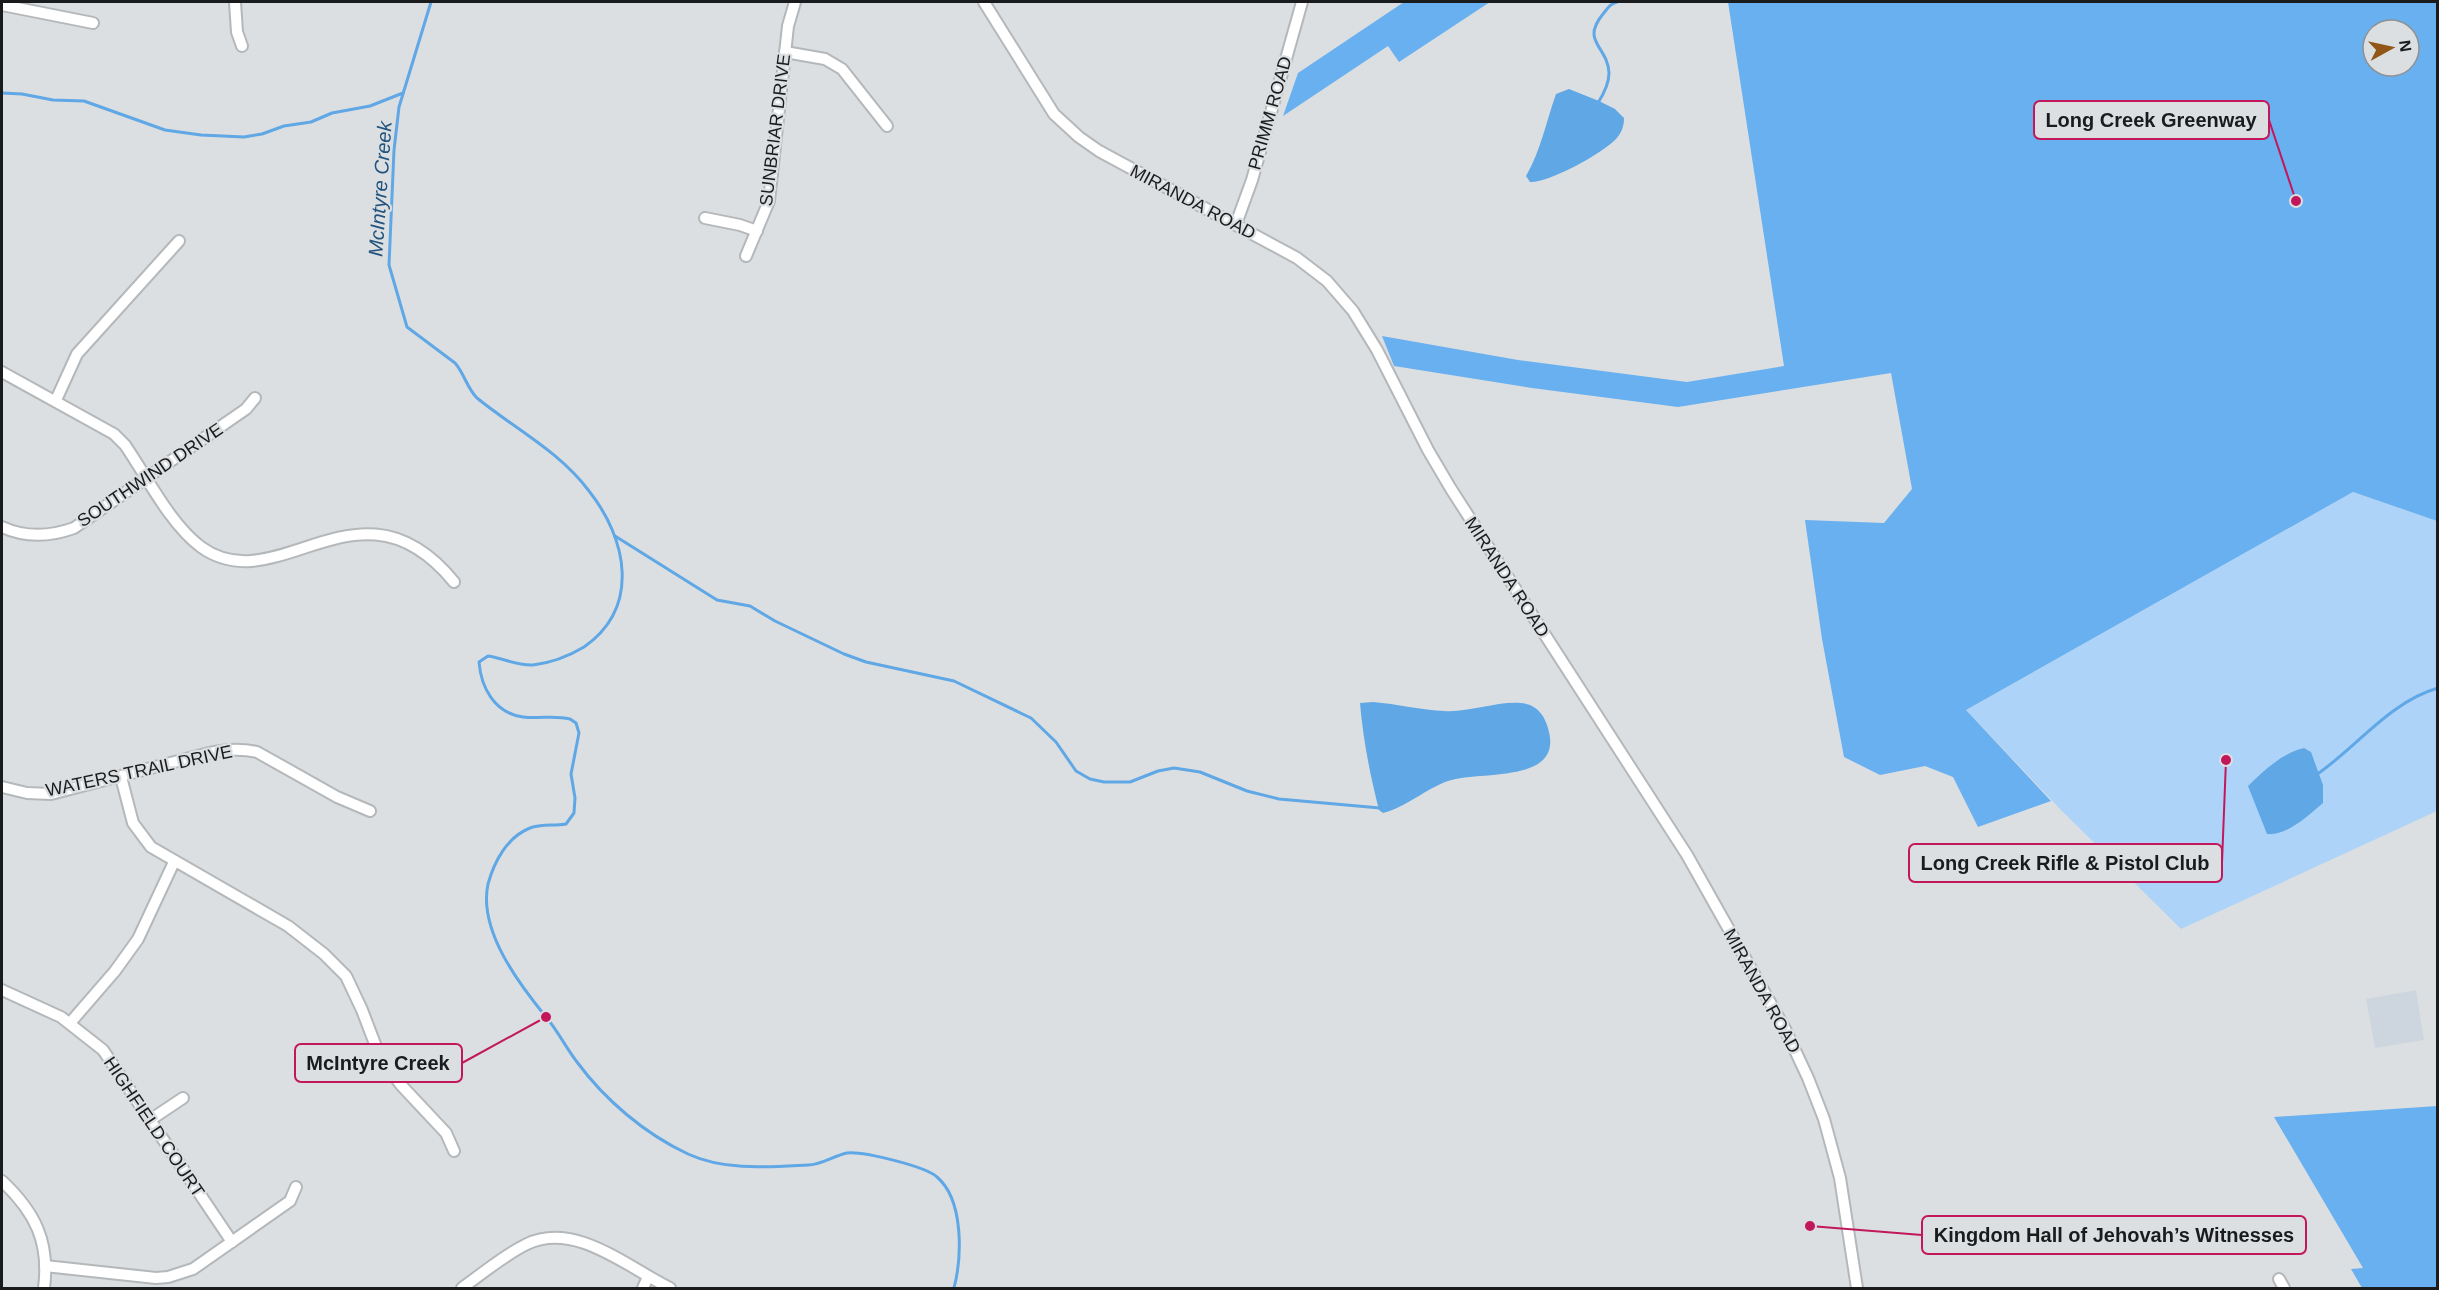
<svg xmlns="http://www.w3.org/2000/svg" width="2439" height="1290" viewBox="0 0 2439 1290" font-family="Helvetica,sans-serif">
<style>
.built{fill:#cdd6de}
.green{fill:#add4f8}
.forest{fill:#69b0f0;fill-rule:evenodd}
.water{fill:#60a7e6}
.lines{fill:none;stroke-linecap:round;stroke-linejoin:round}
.stream{stroke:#60a7e6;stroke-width:3}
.street-casing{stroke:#b5b8ba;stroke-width:14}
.street{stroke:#fff;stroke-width:10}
.labels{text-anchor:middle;stroke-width:4.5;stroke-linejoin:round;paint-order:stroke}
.street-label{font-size:18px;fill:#1a1b1c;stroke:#dcdfe1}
.water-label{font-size:20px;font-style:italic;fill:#21537e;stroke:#dcdfe1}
.leader{fill:none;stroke:#c2185b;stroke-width:2}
.callout-dot{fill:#c2185b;stroke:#dcdfe1;stroke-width:2}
.callout{fill:#dcdfe1;stroke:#c2185b;stroke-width:2}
.callout-label{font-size:20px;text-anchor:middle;font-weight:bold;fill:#1a1b1c}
</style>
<rect width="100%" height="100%" fill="#dcdfe1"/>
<polygon class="built" points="2416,990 2424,1040 2375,1048 2366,999"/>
<polygon class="green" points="2353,492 2437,521 2437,811 2181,929 2061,810 1966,710"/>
<g class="forest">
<polygon points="1404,2 1490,2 1399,62 1388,46 1283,116 1298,73"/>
<path d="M1728 2H2437V521L2353 492 1966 710 2051 801 1978 827 1953 777 1925 766 1880 775 1844 757 1822 639 1805 520 1884 523 1912 489 1891 373 1678 407 1532 388 1394 366 1382 336 1518 360 1687 382 1784 366ZM2373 30H2409V66H2373Z"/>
<polygon points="2437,1106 2437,1288 2362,1288 2351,1269 2363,1268 2274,1117"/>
</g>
<g class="water">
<path d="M1569 89 1599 101 1615 109 1624 118C1624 126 1622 132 1616 139 1603 153 1549 183 1530 182L1526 176C1541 150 1546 122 1556 94Z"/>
<path d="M1373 702C1397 704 1421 710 1445 711 1470 713 1508 697 1530 705 1539 709 1544 716 1547 725 1568 785 1482 770 1448 781 1425 789 1407 807 1383 813L1379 810C1370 775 1363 739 1360 703Z"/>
<path d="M2304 748 2311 752 2323 785V803C2309 815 2287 836 2267 834L2248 786C2262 772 2284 752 2304 748Z"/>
</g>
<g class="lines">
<g class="stream">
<path d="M431 2 399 107 394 150 389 265 407 327 455 363C464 373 467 388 477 398 515 429 559 451 589 491 627 539 641 607 584 647 569 656 550 663 533 665 517 666 503 658 488 656L479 662C481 687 494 713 523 717 539 719 554 715 570 719L576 723 579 733 571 774 575 798 574 813 566 824C554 826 541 824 530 828 507 837 494 862 488 884 478 930 519 984 546 1017 558 1031 566 1048 577 1062 605 1100 645 1134 688 1154 725 1171 768 1167 808 1165 821 1165 833 1156 847 1153 862 1151 925 1166 937 1177 964 1200 962 1257 954 1288"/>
<polyline points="2,93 22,94 53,100 84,101 165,130 201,135 244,137 262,134 284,126 311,122 332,113 370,106 403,93"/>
<path d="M1598 103C1603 95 1609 83 1609 73 1608 46 1580 42 1603 14 1608 8 1610 4 1617 2"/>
<polyline points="615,536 717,600 750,606 775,621 844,654 866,662 954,681 1031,718 1056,742 1076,771 1090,779 1104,782 1130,782 1158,771 1174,768 1200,772 1247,791 1279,799 1380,808"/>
<path d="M2316 775C2356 748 2389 702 2438 688"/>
</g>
<defs>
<g id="street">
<polyline points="235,2 237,32 242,46"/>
<polyline points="984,2 1054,114 1079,137 1099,151 1297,258 1327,281 1353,311 1377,350 1428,450 1451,489 1687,855 1785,1029 1808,1078 1824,1119 1840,1178 1857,1288"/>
<polyline points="2,5 93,23"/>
<polyline points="785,52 825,59 842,69 887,126"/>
<polyline points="705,218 740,225 757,231"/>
<polyline points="1236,224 1252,180 1302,2"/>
<polyline points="746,256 769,201 788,26 795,2"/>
<path d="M2 372 114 434 125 445C147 477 170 524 201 547 278 603 360 467 454 582"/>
<polyline points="56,400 77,354 179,241"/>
<path d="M2 527C26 538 49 537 74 528L246 409 255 398"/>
<polyline points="121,777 133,823 151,847 288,926 324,954 346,976 362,1010 380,1057 401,1085 446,1133 454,1151"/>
<path d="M2 787 27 793 51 794 209 753C226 749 240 748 257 752L337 797 370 811"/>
<polyline points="2,990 61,1017 103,1050 232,1242"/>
<polyline points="70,1023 115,971 138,939 174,862"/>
<polyline points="150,1120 183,1098"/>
<path d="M2 1181C35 1212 50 1242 44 1288"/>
<polyline points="45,1266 156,1278 168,1277 193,1269 290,1201 296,1187"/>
<polyline points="2279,1279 2284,1288"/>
<path d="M462 1288C482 1274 504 1255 527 1244 575 1221 627 1267 670 1288"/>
<polyline points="643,1288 648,1277"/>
</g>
</defs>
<use href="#street" class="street-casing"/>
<use href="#street" class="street"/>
</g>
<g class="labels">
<g class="street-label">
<text transform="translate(1270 113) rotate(-74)" y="6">PRIMM ROAD</text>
<text transform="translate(775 130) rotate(-83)" y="6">SUNBRIAR DRIVE</text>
<text transform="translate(1193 202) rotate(28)" y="6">MIRANDA ROAD</text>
<text transform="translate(150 475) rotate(-34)" y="6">SOUTHWIND DRIVE</text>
<text transform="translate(1507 577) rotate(57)" y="6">MIRANDA ROAD</text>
<text transform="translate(139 771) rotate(-12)" y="6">WATERS TRAIL DRIVE</text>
<text transform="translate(1762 991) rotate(61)" y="6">MIRANDA ROAD</text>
<text transform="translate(154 1127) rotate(56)" y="6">HIGHFIELD COURT</text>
</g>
<g class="water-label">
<text transform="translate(380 189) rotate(-86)" y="7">McIntyre Creek</text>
</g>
</g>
<path class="leader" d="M2296 201L2269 120M2226 760L2222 863M546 1017L462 1063M1810 1226L1922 1235"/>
<g class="callout-dot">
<circle cx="2296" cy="201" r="6"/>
<circle cx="2226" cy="760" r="6"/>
<circle cx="546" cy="1017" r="6"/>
<circle cx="1810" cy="1226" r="6"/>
</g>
<g class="callout">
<rect x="2034" y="101" width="235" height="38" rx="6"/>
<rect x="1909" y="844" width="313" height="38" rx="6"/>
<rect x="295" y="1044" width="167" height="38" rx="6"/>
<rect x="1922" y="1216" width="384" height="38" rx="6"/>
</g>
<g class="callout-label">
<text x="2151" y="127">Long Creek Greenway</text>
<text x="2065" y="870">Long Creek Rifle &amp; Pistol Club</text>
<text x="378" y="1070">McIntyre Creek</text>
<text x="2114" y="1242">Kingdom Hall of Jehovah’s Witnesses</text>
</g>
<rect width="2439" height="1290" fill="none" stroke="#1a1b1c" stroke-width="6"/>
<g transform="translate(2391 48) rotate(82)"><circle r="28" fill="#dcdfe1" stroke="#8e9192" stroke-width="1.5"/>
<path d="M0-4.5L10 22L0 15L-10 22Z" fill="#925716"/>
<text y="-9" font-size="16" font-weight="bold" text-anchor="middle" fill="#1a1b1c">N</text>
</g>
</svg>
